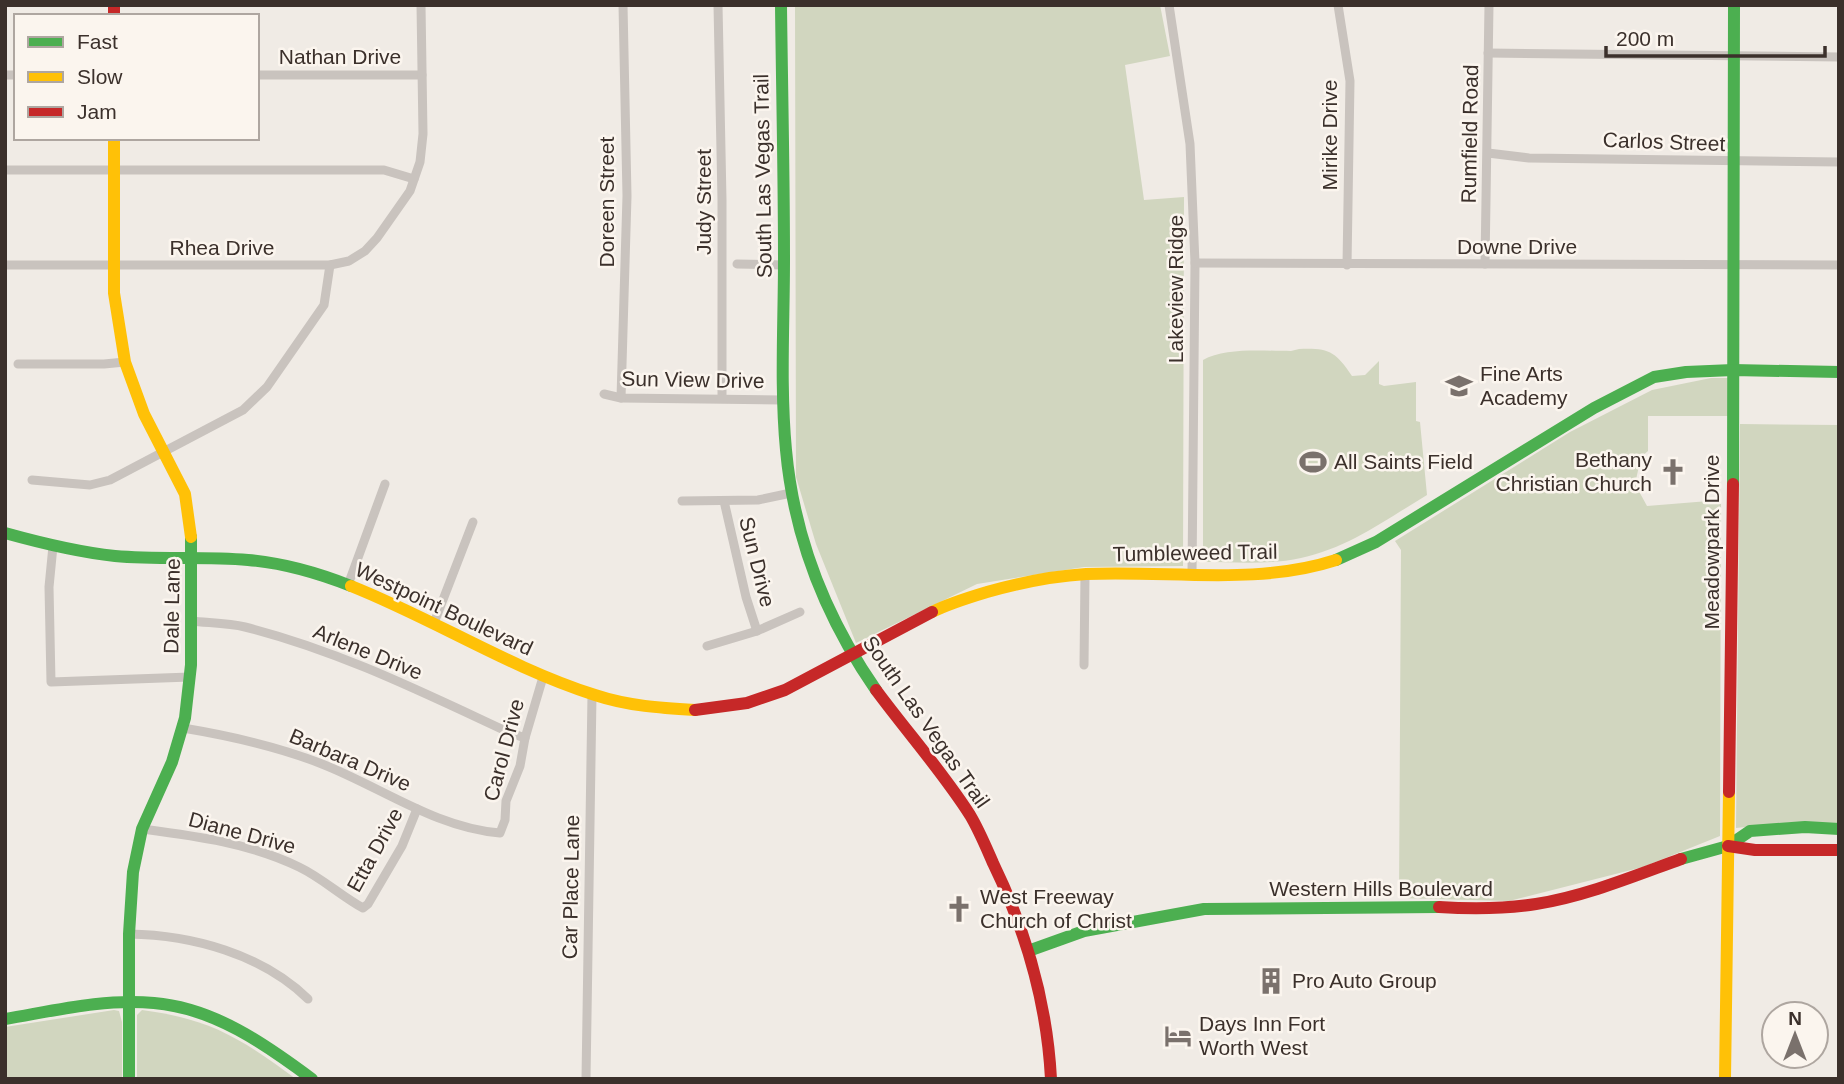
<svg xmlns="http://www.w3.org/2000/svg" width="1844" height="1084" viewBox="0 0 1844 1084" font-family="Arial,sans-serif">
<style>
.green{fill:#d1d6bf}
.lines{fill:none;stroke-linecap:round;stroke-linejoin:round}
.street{stroke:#c9c3be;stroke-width:9}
.fast{stroke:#4caf50;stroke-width:12}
.slow{stroke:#ffc107;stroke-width:12}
.jam{stroke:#c62828;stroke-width:12}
.labels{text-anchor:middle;stroke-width:5;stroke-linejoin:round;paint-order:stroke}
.street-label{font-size:21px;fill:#3b302b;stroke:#fbf5ee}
.poi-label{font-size:21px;fill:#3b302b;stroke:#fbf5ee;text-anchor:start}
</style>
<rect width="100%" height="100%" fill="#f0ebe5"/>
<g class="green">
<polygon points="795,5 1160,5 1170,56 1125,65 1144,200 1184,197 1183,566 1084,567 977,584 856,643 816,544 796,477"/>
<path d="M1299 349C1329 348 1335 351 1352 376L1365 375 1379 361V384L1384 386 1416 382V421L1420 422 1427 495C1387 519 1348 548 1301 558 1270 565 1236 562 1203 562V360C1225 347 1265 351 1291 351Z"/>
<polygon points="1711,378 1731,378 1732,416 1648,416 1648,451 1641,457 1635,484 1647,506 1721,500 1720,836 1643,867 1509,901 1399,898 1401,550 1395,541 1570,432 1652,390"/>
<polygon points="1740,424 1839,425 1839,824 1796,822 1736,828"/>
<polygon points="114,1010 119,1011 122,1022 122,1079 5,1079 5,1027"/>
<path d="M142 1010C211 1019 240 1038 296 1079H137V1015Z"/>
</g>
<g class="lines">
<g class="street">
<polyline points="718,5 722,200 722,398"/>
<polyline points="1169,5 1190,144 1195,263 1192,574"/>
<polyline points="1338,5 1350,81 1347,265"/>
<polyline points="1488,53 1839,57"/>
<polyline points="5,75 16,75"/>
<polyline points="257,75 422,75"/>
<polyline points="1488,153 1529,158 1839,162"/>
<polyline points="5,170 384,170 414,179"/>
<polyline points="1195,263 1839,265"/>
<polyline points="737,264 784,265"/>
<polyline points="1485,264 1489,5"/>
<polyline points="5,265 330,265 349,261 365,251 377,238 410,191 420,162 423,134 421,5"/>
<polyline points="18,364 104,364 125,362"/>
<polyline points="604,394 621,398 782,400"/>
<polyline points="621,398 627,196 623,5"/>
<polyline points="32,480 90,485 110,480 243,410 267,387 324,305 330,265"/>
<polyline points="682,501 758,500 791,493"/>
<polyline points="724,501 746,597 757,631"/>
<polyline points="53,546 49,587 51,682 190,677"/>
<polyline points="348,585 385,484"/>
<path d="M191 621C209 623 228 623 245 627 337 650 422 692 508 732L525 738"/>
<polyline points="434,623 473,522"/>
<polyline points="707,646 757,631 800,612"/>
<polyline points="1084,665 1085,574"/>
<path d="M183 728C231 736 277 746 322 764 381 787 436 828 500 833L505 820 506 801 520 766 525 738 543 677"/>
<path d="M142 829C195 836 250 843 299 867 322 878 341 896 363 908L368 904 402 846 417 809"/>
<path d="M129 934C192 935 262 954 308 999"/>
<polyline points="586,1079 592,695"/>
</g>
<g class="fast">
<path d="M781 5C782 90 784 175 784 259 784 323 780 387 786 450 794 538 826 618 876 690"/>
<polyline points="1733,484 1734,5"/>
<path d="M5 533C41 543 77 552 115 556 159 560 204 556 248 560 284 563 318 573 351 586"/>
<polyline points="1336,560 1376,542 1594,408 1654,377 1686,372 1733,370 1839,372"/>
<polyline points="1681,859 1728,846 1750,831 1805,827 1839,829"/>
<polyline points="1031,950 1084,931 1204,909 1439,907"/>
<path d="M5 1019C53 1011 105 998 154 1003 214 1008 265 1044 312 1079"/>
<polyline points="129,1079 129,934 133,872 142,829 172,762 185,718 191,665 191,537"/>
</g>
<g class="slow">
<polyline points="114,138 114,293 125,362 144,414 185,494 191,537"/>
<path d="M351 586C434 619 510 668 595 695 628 706 661 708 695 710"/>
<path d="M932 612C950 603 967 598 987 592 1019 583 1053 576 1086 574 1169 570 1256 586 1336 560"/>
<polyline points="1725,1079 1729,792"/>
</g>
<g class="jam">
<polyline points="114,5 114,16"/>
<path d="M876 690C907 732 942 771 970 815 979 830 986 847 993 863 1027 933 1047 1002 1051 1079"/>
<polyline points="695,710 747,703 785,690 932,612"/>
<polyline points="1729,792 1733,484"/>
<polyline points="1728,846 1755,850 1839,850"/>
<path d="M1439 907C1471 909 1504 909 1536 904 1586 896 1634 876 1681 859"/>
</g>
</g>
<defs>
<symbol id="school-bare" viewBox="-9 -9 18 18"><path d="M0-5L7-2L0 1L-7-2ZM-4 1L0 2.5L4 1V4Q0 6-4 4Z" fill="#7a716c" stroke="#fbf5ee" stroke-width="2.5" paint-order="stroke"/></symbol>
<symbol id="stadium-bare" viewBox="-9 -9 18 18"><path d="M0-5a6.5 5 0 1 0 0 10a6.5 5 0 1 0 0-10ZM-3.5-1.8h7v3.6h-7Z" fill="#7a716c" stroke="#fbf5ee" stroke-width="2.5" paint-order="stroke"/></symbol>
<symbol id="church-bare" viewBox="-9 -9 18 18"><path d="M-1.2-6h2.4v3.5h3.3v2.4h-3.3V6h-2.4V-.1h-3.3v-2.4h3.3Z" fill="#7a716c" stroke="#fbf5ee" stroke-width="2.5" paint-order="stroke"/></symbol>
<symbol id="building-bare" viewBox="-9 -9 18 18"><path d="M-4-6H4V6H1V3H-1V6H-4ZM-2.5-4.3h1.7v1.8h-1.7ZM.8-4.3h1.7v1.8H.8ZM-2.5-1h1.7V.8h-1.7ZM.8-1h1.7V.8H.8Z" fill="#7a716c" stroke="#fbf5ee" stroke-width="2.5" paint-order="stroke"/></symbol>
<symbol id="hotel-bare" viewBox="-9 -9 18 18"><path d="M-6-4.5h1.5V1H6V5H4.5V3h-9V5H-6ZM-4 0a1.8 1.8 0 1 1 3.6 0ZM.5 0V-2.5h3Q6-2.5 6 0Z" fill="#7a716c" stroke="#fbf5ee" stroke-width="2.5" paint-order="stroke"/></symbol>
</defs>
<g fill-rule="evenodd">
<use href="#school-bare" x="1440" y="367" width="38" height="38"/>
<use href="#stadium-bare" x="1294" y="443" width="38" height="38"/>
<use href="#church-bare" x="1654" y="453" width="38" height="38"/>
<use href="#church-bare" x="940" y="890" width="38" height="38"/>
<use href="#building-bare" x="1252" y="962" width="38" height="38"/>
<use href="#hotel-bare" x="1159" y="1017" width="38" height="38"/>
</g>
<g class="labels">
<g class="street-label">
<text x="340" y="64">Nathan Drive</text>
<text transform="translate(1470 134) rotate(-89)" y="7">Rumfield Road</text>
<text transform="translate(1330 135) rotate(-90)" y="7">Mirike Drive</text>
<text transform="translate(1664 142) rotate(2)" y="7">Carlos Street</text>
<text transform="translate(763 176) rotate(-91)" y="7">South Las Vegas Trail</text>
<text transform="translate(607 202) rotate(-90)" y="7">Doreen Street</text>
<text transform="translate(704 202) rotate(-90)" y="7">Judy Street</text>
<text x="1517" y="254">Downe Drive</text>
<text x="222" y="255">Rhea Drive</text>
<text transform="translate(1176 289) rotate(-90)" y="7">Lakeview Ridge</text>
<text transform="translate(693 380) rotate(1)" y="7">Sun View Drive</text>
<text transform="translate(1712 542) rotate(-90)" y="7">Meadowpark Drive</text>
<text transform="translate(1195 553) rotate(-1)" y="7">Tumbleweed Trail</text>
<text transform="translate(757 562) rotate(76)" y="7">Sun Drive</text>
<text transform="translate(172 606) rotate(-89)" y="7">Dale Lane</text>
<text transform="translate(444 609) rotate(25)" y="7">Westpoint Boulevard</text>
<text transform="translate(368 652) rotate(22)" y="7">Arlene Drive</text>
<text transform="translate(926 722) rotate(55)" y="7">South Las Vegas Trail</text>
<text transform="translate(504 750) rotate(-75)" y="7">Carol Drive</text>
<text transform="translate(350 760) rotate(23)" y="7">Barbara Drive</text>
<text transform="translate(242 833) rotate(15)" y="7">Diane Drive</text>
<text transform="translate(375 850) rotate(-61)" y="7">Etta Drive</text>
<text transform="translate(571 887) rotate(-89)" y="7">Car Place Lane</text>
<text x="1381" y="896">Western Hills Boulevard</text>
</g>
<g class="poi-label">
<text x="1480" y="381">Fine Arts<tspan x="1480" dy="24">Academy</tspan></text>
<text x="1652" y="467" text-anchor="end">Bethany<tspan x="1652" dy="24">Christian Church</tspan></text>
<text x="1334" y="469">All Saints Field</text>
<text x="980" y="904">West Freeway<tspan x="980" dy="24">Church of Christ</tspan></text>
<text x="1292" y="988">Pro Auto Group</text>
<text x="1199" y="1031">Days Inn Fort<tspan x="1199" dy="24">Worth West</tspan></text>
</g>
</g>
<rect width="1844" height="1084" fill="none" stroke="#3b302b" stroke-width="14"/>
<rect x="14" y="14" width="245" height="126" fill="#fbf5ee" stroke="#aea6a0" stroke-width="2"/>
<rect x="28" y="37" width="35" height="10" fill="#4caf50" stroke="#aea6a0" stroke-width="2"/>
<text x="77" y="49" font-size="21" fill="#3b302b">Fast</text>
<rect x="28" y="72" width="35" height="10" fill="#ffc107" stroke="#aea6a0" stroke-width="2"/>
<text x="77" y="84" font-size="21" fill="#3b302b">Slow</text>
<rect x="28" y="107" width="35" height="10" fill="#c62828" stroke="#aea6a0" stroke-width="2"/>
<text x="77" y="119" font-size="21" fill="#3b302b">Jam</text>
<g transform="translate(1795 1035)"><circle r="33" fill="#fbf5ee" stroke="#aea6a0" stroke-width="2"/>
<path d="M0-5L12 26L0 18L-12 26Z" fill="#7a716c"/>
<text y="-10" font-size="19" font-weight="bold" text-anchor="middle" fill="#3b302b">N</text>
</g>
<path d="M1606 46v10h219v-10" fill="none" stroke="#3b302b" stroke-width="3.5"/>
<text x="1616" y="46" font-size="21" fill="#3b302b" stroke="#fbf5ee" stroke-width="5" paint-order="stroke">200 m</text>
</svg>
